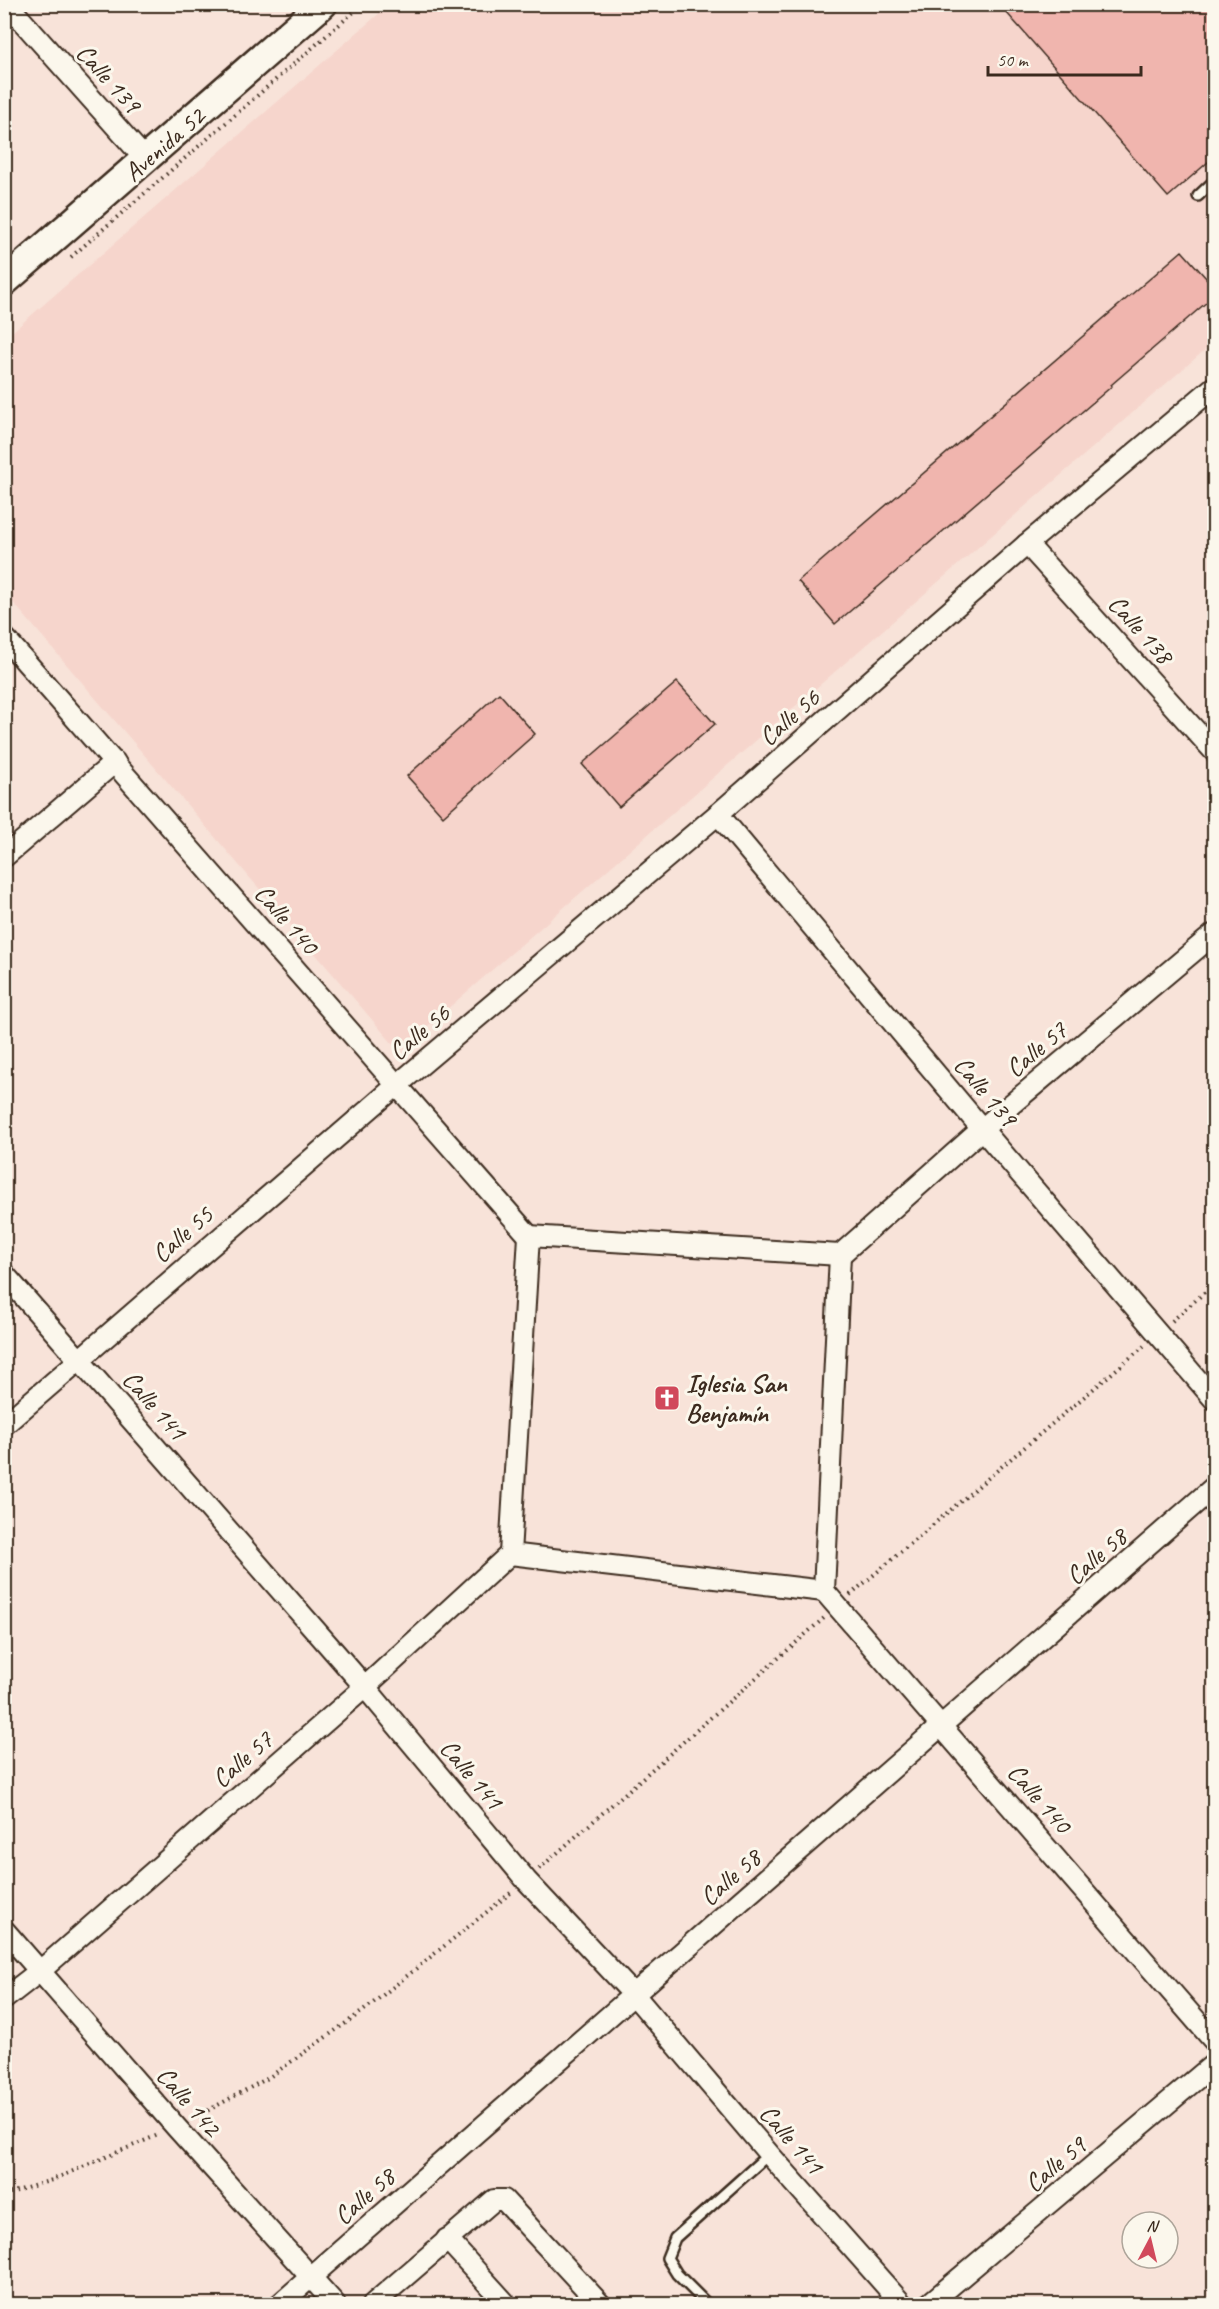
<svg xmlns="http://www.w3.org/2000/svg" width="1219" height="2309" viewBox="0 0 1219 2309" font-family="Caveat,sans-serif">
<style>
.built{fill:#f6d5cc}
.building{fill:#f0b5ae;stroke:#3b2a1e;stroke-width:1.5}
.lines{fill:none;stroke-linecap:round;stroke-linejoin:round}
.service-casing{stroke:#3b2a1e;stroke-width:14}
.minor-casing{stroke:#3b2a1e;stroke-width:24}
.secondary-casing{stroke:#3b2a1e;stroke-width:32}
.path{stroke:#3b2a1e;stroke-width:4;stroke-dasharray:1.5 4.5;stroke-linecap:butt}
.service{stroke:#fbf7ec;stroke-width:9}
.minor{stroke:#fbf7ec;stroke-width:20}
.secondary{stroke:#fbf7ec;stroke-width:27}
.labels{text-anchor:middle;stroke-width:6;stroke-linejoin:round;paint-order:stroke}
.street-label{font-size:26px;fill:#3b2a1e;stroke:#fbf7ec}
.poi-label{font-size:26px;font-weight:bold;fill:#3b2a1e;stroke:#fbf7ec;text-anchor:start}
</style>
<rect width="100%" height="100%" fill="#f8e3d9"/>
<filter id="ink" filterUnits="userSpaceOnUse"><feTurbulence type="fractalNoise" baseFrequency=".0167" numOctaves="2"/><feDisplacementMap in="SourceGraphic" scale="12" xChannelSelector="R" yChannelSelector="G"/><feConvolveMatrix kernelMatrix="1 2 1 2 8 2 1 2 1" color-interpolation-filters="sRGB"/></filter>
<g filter="url(#ink)">
<polygon class="built" points="389,5 1214,5 1214,342 399,1051 5,593 4,339"/>
<g class="building">
<polygon points="999,4 1215,4 1215,156 1168,197"/>
<polygon points="1182,251 1215,288 1215,295 1111,385 1112,386 835,624 798,581"/>
<polygon points="677,682 715,724 619,807 582,764"/>
<polygon points="499,693 535,734 443,816 407,776"/>
</g>
<g class="lines">
<defs>
<g id="service">
<polyline points="1198,196 1214,181"/>
<polyline points="707,2304 677,2274 667,2258 675,2238 769,2154"/>
</g>
<g id="minor">
<polyline points="7,4 146,160"/>
<polyline points="1027,544 1214,751"/>
<polyline points="4,637 529,1236"/>
<polyline points="718,814 982,1129 1214,1399"/>
<polyline points="4,857 115,762"/>
<polyline points="529,1236 510,1554 824,1591"/>
<polyline points="529,1236 840,1255"/>
<polyline points="840,1255 982,1129 1214,934"/>
<polyline points="4,1274 365,1687 526,1880 635,1996 769,2154 902,2304"/>
<polyline points="4,1425 396,1086 718,814 1027,544 1214,387"/>
<polyline points="824,1591 1214,2041"/>
<polyline points="824,1591 840,1255"/>
<polyline points="4,1930 176,2127 335,2304"/>
<polyline points="4,1999 40,1971 365,1687 510,1554"/>
<polyline points="447,2239 506,2304"/>
<polyline points="280,2304 1214,1487"/>
<polyline points="373,2304 494,2200 504,2200 600,2304"/>
<polyline points="929,2304 1214,2064"/>
</g>
<polyline id="secondary" points="4,282 323,4"/>
</defs>
<use href="#service" class="service-casing"/>
<use href="#minor" class="minor-casing"/>
<use href="#secondary" class="secondary-casing"/>
<g class="path">
<polyline points="71,257 363,4"/>
<polyline points="1172,1321 1214,1284"/>
<polyline points="850,1595 1144,1346"/>
<polyline points="539,1869 824,1618"/>
<polyline points="192,2119 268,2078 363,2011 513,1891"/>
<polyline points="4,2195 52,2180 158,2135"/>
</g>
<use href="#service" class="service"/>
<use href="#minor" class="minor"/>
<use href="#secondary" class="secondary"/>
</g>
</g>
<defs>
<symbol id="church-square" viewBox="-11 -11 22 22"><rect x="-9" y="-9" width="18" height="18" rx="4" fill="#d1495b" stroke="#fbf7ec"/><path d="M-1.2-6h2.4v3.5h3.3v2.4h-3.3V6h-2.4V-.1h-3.3v-2.4h3.3Z" fill="#fff"/></symbol>
</defs>
<g fill-rule="evenodd">
<use href="#church-square" x="652" y="1383" width="30" height="30"/>
</g>
<g class="labels">
<g class="street-label">
<text transform="translate(109 78) rotate(48)" y="9">Calle 139</text>
<text transform="translate(164 144) rotate(-41)" y="9">Avenida 52</text>
<text transform="translate(1141 629) rotate(48)" y="9">Calle 138</text>
<text transform="translate(789 717) rotate(-41)" y="9">Calle 56</text>
<text transform="translate(287 919) rotate(49)" y="9">Calle 140</text>
<text transform="translate(419 1032) rotate(-40)" y="9">Calle 56</text>
<text transform="translate(1036 1049) rotate(-40)" y="9">Calle 57</text>
<text transform="translate(986 1091) rotate(50)" y="9">Calle 139</text>
<text transform="translate(182 1234) rotate(-41)" y="9">Calle 55</text>
<text transform="translate(155 1405) rotate(49)" y="9">Calle 141</text>
<text transform="translate(1096 1556) rotate(-41)" y="9">Calle 58</text>
<text transform="translate(242 1759) rotate(-41)" y="9">Calle 57</text>
<text transform="translate(472 1774) rotate(50)" y="9">Calle 141</text>
<text transform="translate(1040 1798) rotate(49)" y="9">Calle 140</text>
<text transform="translate(730 1877) rotate(-41)" y="9">Calle 58</text>
<text transform="translate(189 2101) rotate(49)" y="9">Calle 142</text>
<text transform="translate(792 2139) rotate(49)" y="9">Calle 141</text>
<text transform="translate(1055 2164) rotate(-40)" y="9">Calle 59</text>
<text transform="translate(364 2196) rotate(-41)" y="9">Calle 58</text>
</g>
<g class="poi-label">
<text x="686" y="1392">Iglesia San<tspan x="686" dy="30">Benjamín</tspan></text>
</g>
</g>
<rect width="1219" height="2309" fill="none" stroke="#fbf7ec" stroke-width="24"/>
<rect x="12" y="12" width="1195" height="2285" fill="none" stroke="#3b2a1e" stroke-width="2" filter="url(#ink)"/>
<g transform="translate(1150 2240) rotate(7)"><circle r="28" fill="#fbf7ec" stroke="#aea59a" stroke-width="1.5"/>
<path d="M0-4.5L10 22L0 15L-10 22Z" fill="#d1495b"/>
<text y="-9" font-size="16" font-weight="bold" text-anchor="middle" fill="#3b2a1e">N</text>
</g>
<path d="M988 66v9h153v-9" fill="none" stroke="#3b2a1e" stroke-width="3"/>
<text x="997" y="66" font-size="18" fill="#3b2a1e" stroke="#fbf7ec" stroke-width="4.5" paint-order="stroke">50 m</text>
</svg>
